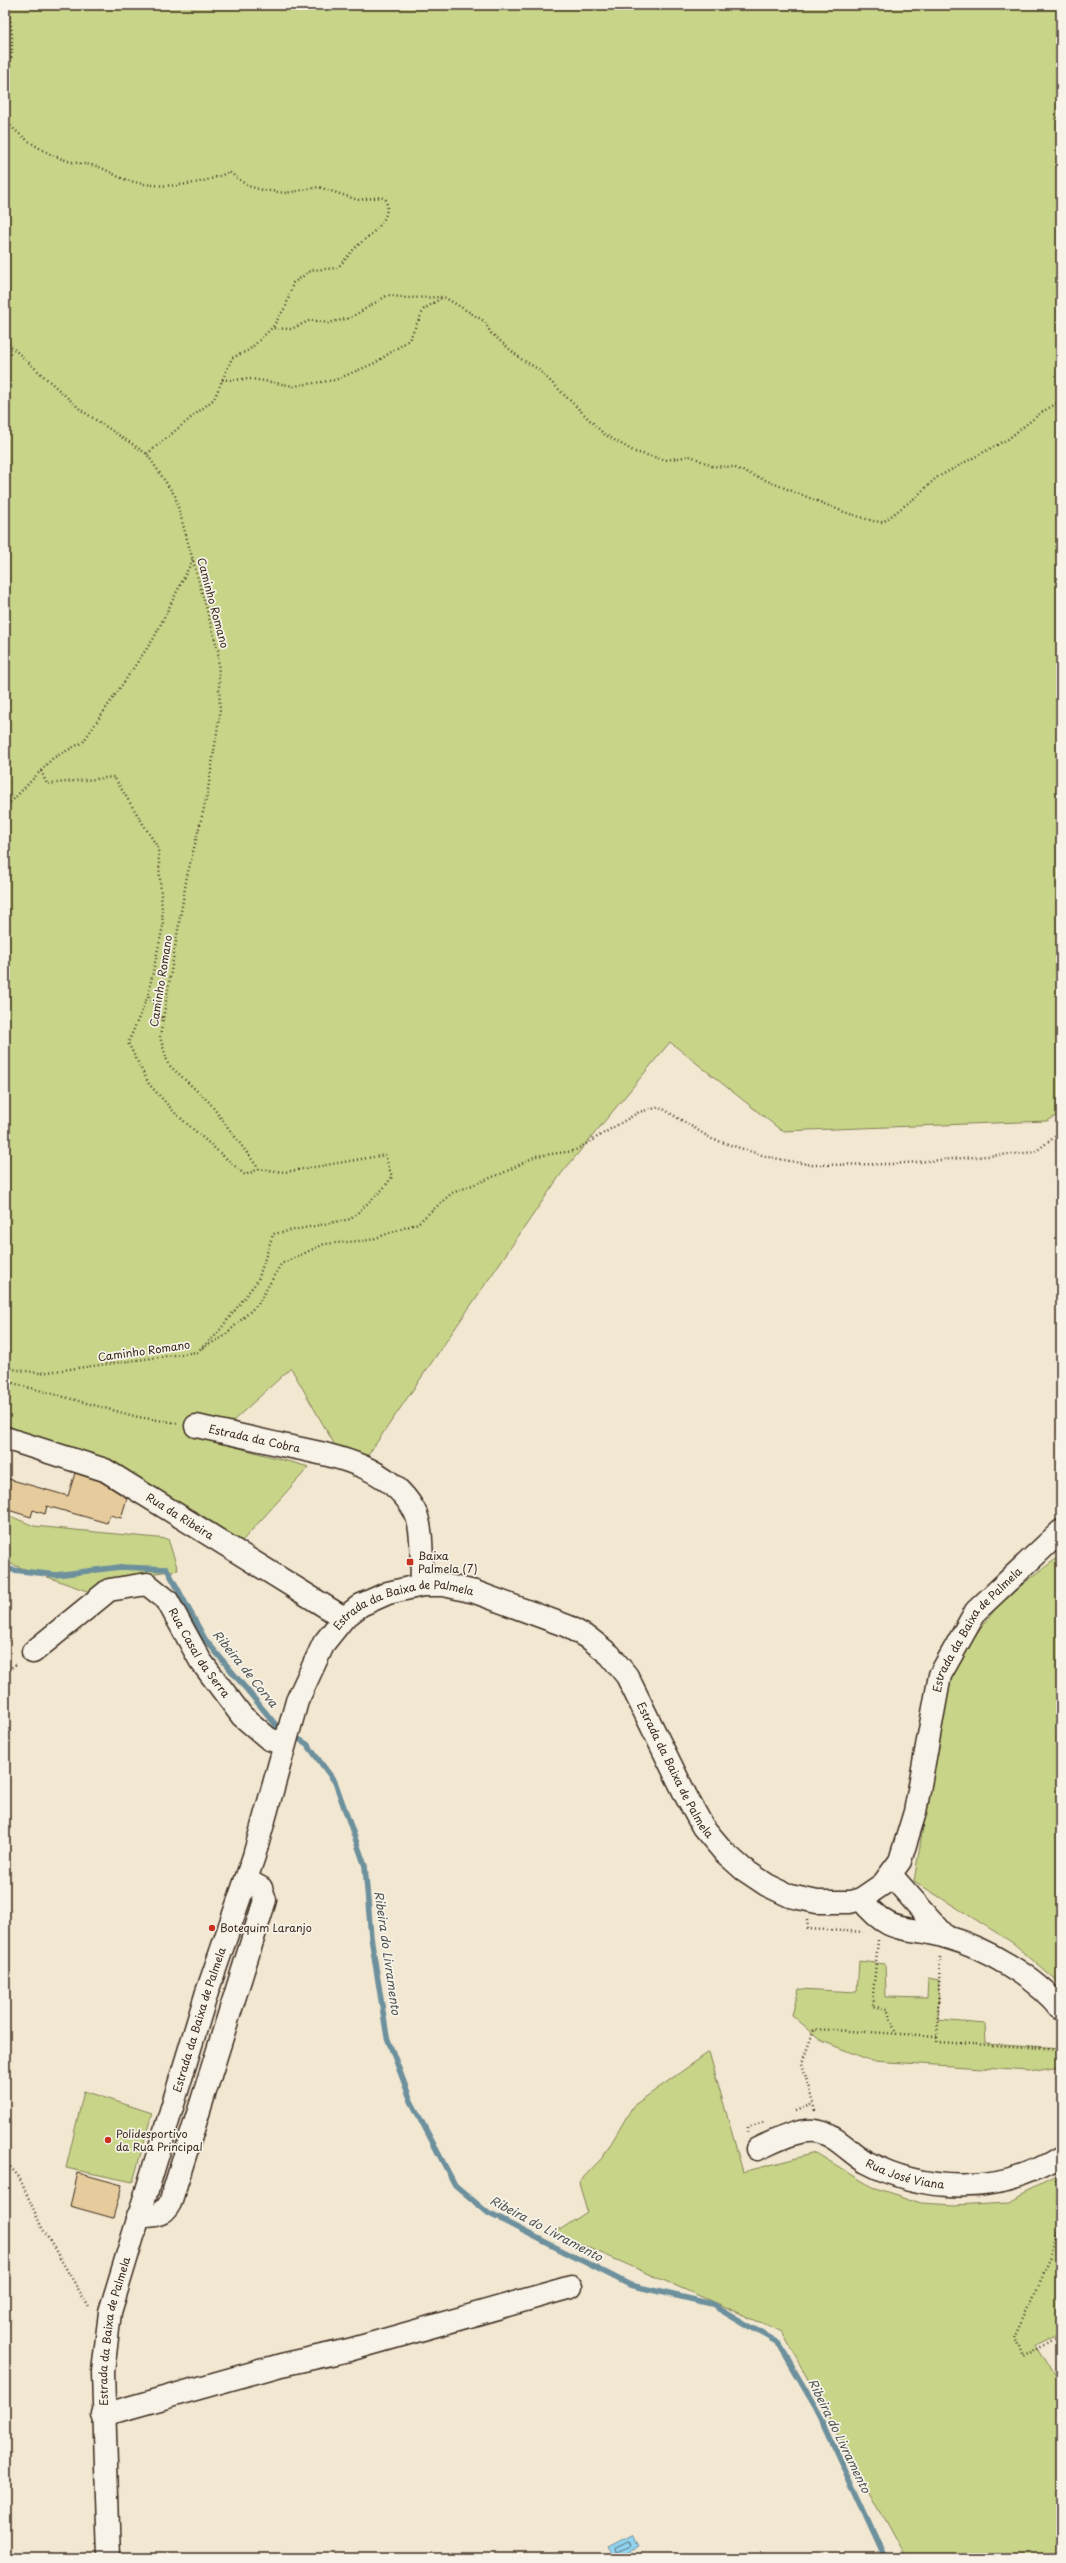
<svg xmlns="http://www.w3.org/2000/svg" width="1066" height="2563" viewBox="0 0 1066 2563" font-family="'Playpen Sans',sans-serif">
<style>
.green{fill:#c8d589;stroke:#828054}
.water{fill:#8fd4f1;stroke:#6d909d}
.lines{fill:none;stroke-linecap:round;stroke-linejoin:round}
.shore{stroke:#5d6e72;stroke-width:1}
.stream{stroke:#6d909d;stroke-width:5.5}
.building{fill:#e6cc9c;stroke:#3b2a1e}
.minor-casing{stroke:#3b2a1e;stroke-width:25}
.path{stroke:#3b2a1e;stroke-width:2.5;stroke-dasharray:1 3;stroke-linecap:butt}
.minor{stroke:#f7f3e8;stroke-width:22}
.poi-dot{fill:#c8321e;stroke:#f7f3e8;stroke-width:1.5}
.labels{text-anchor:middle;stroke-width:3.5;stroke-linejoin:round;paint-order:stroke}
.street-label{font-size:11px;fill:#3b2a1e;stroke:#f7f3e8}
.poi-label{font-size:11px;fill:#3b2a1e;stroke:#f7f3e8;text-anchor:start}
.water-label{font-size:12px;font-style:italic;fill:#505453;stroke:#f7f3e8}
</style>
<rect width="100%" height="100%" fill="#f2e7d1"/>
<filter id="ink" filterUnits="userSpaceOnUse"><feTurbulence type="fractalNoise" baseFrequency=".025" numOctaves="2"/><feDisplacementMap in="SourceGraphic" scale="8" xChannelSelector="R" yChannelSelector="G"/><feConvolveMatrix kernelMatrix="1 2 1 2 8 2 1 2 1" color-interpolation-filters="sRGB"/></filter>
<g filter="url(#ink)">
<g class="green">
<polygon points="5,5 1061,5 1061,1113 1047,1121 782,1131 670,1042 561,1174 353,1477 291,1368 234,1420 228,1445 309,1467 242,1541 197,1512 9,1426 5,1427"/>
<polygon points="5,1514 34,1526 168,1539 178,1570 119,1578 87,1591 5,1562"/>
<polygon points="1061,1555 1061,1985 1013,1943 914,1881 949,1672 1001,1601"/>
<polygon points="859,1961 885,1964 886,1997 927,1998 928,1978 939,1980 938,2020 985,2024 986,2043 1061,2048 1061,2066 1030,2071 872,2061 822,2041 792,2015 799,1989 857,1992"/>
<polygon points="709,2052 743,2172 816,2153 872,2187 921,2203 954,2205 1009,2202 1061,2176 1061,2332 1036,2344 1061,2386 1061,2558 906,2558 782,2332 555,2233 587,2212 579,2182 603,2157 633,2106"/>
<polygon points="84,2091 152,2113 133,2182 66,2168"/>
</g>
<polygon class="water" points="632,2534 639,2546 616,2558 609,2546"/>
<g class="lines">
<polygon class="shore" points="630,2540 632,2545 617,2551 616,2547"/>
<g class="stream">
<polyline points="5,1569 56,1575 120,1567 167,1569 205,1639 276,1725 285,1730"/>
<polyline points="292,1735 307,1744 335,1782 365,1866 371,1937 387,2037 411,2101 455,2185 488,2213 630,2285 712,2304 778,2343 816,2408 885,2558"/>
</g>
</g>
<g class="building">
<polygon points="75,1473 100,1481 127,1498 121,1518 110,1515 107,1523 47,1506 45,1514 33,1510 31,1517 5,1509 5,1478 68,1496"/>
<polygon points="78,2173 122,2185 113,2218 70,2206"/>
</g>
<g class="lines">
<defs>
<g id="minor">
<path id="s1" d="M196 1426C224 1432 253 1438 282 1445 329 1455 387 1463 414 1510 424 1527 421 1565 422 1585"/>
<path id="s2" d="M5 1438 105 1470 344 1618"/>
<path id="s3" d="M33 1652 109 1590 147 1584 167 1600 200 1660 242 1716 269 1739 284 1744"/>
<polyline points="891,1875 946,1937"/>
<path d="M861 1899C891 1937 905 1925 946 1937 985 1948 1036 1977 1061 2009"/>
<path id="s4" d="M757 2149C774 2142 796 2129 815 2131 834 2133 850 2153 866 2162 927 2194 1002 2194 1061 2157"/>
<path d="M138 2216C152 2216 163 2217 170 2203L265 1900 261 1888 246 1880"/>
<polyline points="103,2415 281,2365 349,2350 571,2287"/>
<path id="s5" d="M109 2558 103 2372 110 2312 207 1992 254 1856 297 1701 324 1643 344 1618 361 1605 388 1593 422 1585H444L475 1592 567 1626 590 1639 610 1655 627 1676 687 1798 703 1827 724 1852 743 1869 767 1885 790 1896 817 1902H850L861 1899 883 1884 900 1861 915 1812 940 1675 976 1611 1061 1531"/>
</g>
</defs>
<use href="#minor" class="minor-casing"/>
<g class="path">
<path d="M5 6C14 18 15 65 5 77"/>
<polyline points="5,26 10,21"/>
<path d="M5 120C22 139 48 156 72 162 80 164 88 164 96 166 107 169 116 177 127 180 159 190 199 186 229 172L248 186 262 190 286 193 319 187 358 200 381 197 386 200C392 222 369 235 356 247 349 254 344 262 337 268L312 270 293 283 286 306 272 328"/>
<polyline points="5,341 81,410 147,454 175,496 218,650 220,713 207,796 187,876 160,1037 168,1064 209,1102 259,1169 285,1172 385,1155 392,1177 383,1189 351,1219 273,1234 258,1280 216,1335 197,1352 40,1373 5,1368"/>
<polyline points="222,380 252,379 294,386 335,380 375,363 409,340 424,309 443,297"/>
<polyline points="147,454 214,399 232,358 249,350 272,328 291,329 311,320 328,323 350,318 388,295 406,298 444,297 484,321 491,333 521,359 538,369 604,434 635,452 666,460 691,456 712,466 733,467 844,512 873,521 883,522 916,497 936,478 1008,439 1042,412 1061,401"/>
<polyline points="41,771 47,784 114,777 158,848 163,926 148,995 163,1019"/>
<polyline points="5,813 8,805 53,758 83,742 154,638 193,559"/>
<polyline points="148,996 128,1043 149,1084 176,1114 245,1175 259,1169"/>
<polyline points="202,1348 223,1337 258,1304 281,1264 324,1244 370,1240 418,1223 452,1193 503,1173 536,1156 574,1151 639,1112 660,1107 712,1139 768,1157 812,1165 893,1164 1035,1152 1061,1132"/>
<polyline points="5,1381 138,1417 177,1423"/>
<polyline points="5,1672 18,1663"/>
<polyline points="807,1920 808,1929 863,1932"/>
<polyline points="878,1940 872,2006 887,2009 896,2034"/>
<polyline points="940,1957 937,2042 1061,2049"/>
<polyline points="795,2111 813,2104"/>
<polyline points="815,2111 802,2063 814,2029 937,2036"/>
<polyline points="748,2132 748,2127 764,2122"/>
<polyline points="5,2161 19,2177 41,2226 90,2309"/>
<polyline points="1056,2182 1061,2203"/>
<polyline points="1061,2216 1051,2258 1015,2336 1023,2357 1061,2334"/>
</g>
<use href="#minor" class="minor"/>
</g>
</g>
<g class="poi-dot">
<rect x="406" y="1558" width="8" height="8" rx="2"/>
<circle cx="212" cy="1928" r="4"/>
<circle cx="108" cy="2140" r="4"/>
</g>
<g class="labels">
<g class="street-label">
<text transform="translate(213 603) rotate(75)" y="4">Caminho Romano</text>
<text transform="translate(161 981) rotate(-81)" y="4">Caminho Romano</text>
<text transform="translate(144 1351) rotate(-8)" y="4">Caminho Romano</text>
<text dy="4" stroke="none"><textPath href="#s1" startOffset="60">Estrada da Cobra</textPath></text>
<text dy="4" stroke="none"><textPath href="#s2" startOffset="193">Rua da Ribeira</textPath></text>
<text dy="4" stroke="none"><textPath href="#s5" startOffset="1044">Estrada da Baixa de Palmela</textPath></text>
<text dy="4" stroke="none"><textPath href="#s5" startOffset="1956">Estrada da Baixa de Palmela</textPath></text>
<text dy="4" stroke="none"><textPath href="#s3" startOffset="224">Rua Casal da Serra</textPath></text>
<text dy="4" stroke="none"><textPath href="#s5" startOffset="1404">Estrada da Baixa de Palmela</textPath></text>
<text dy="4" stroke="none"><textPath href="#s5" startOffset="552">Estrada da Baixa de Palmela</textPath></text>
<text dy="4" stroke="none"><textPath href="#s4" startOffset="163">Rua José Viana</textPath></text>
<text dy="4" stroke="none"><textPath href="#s5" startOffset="228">Estrada da Baixa de Palmela</textPath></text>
</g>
<g class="poi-label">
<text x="418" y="1560">Baixa<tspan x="418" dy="13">Palmela (7)</tspan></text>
<text x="220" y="1932">Botequim Laranjo</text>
<text x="116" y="2138">Polidesportivo<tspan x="116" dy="13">da Rua Principal</tspan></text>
</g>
<g class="water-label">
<text transform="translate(245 1669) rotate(51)" y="4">Ribeira de Corva</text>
<text transform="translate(387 1953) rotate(82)" y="4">Ribeira do Livramento</text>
<text transform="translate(546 2229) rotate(28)" y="4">Ribeira do Livramento</text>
<text transform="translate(839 2436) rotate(64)" y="4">Ribeira do Livramento</text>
</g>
</g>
<rect width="1066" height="2563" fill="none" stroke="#f7f3e8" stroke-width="20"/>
<rect x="10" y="10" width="1046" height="2543" fill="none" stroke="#3b2a1e" stroke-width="1.5" filter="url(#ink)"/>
</svg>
